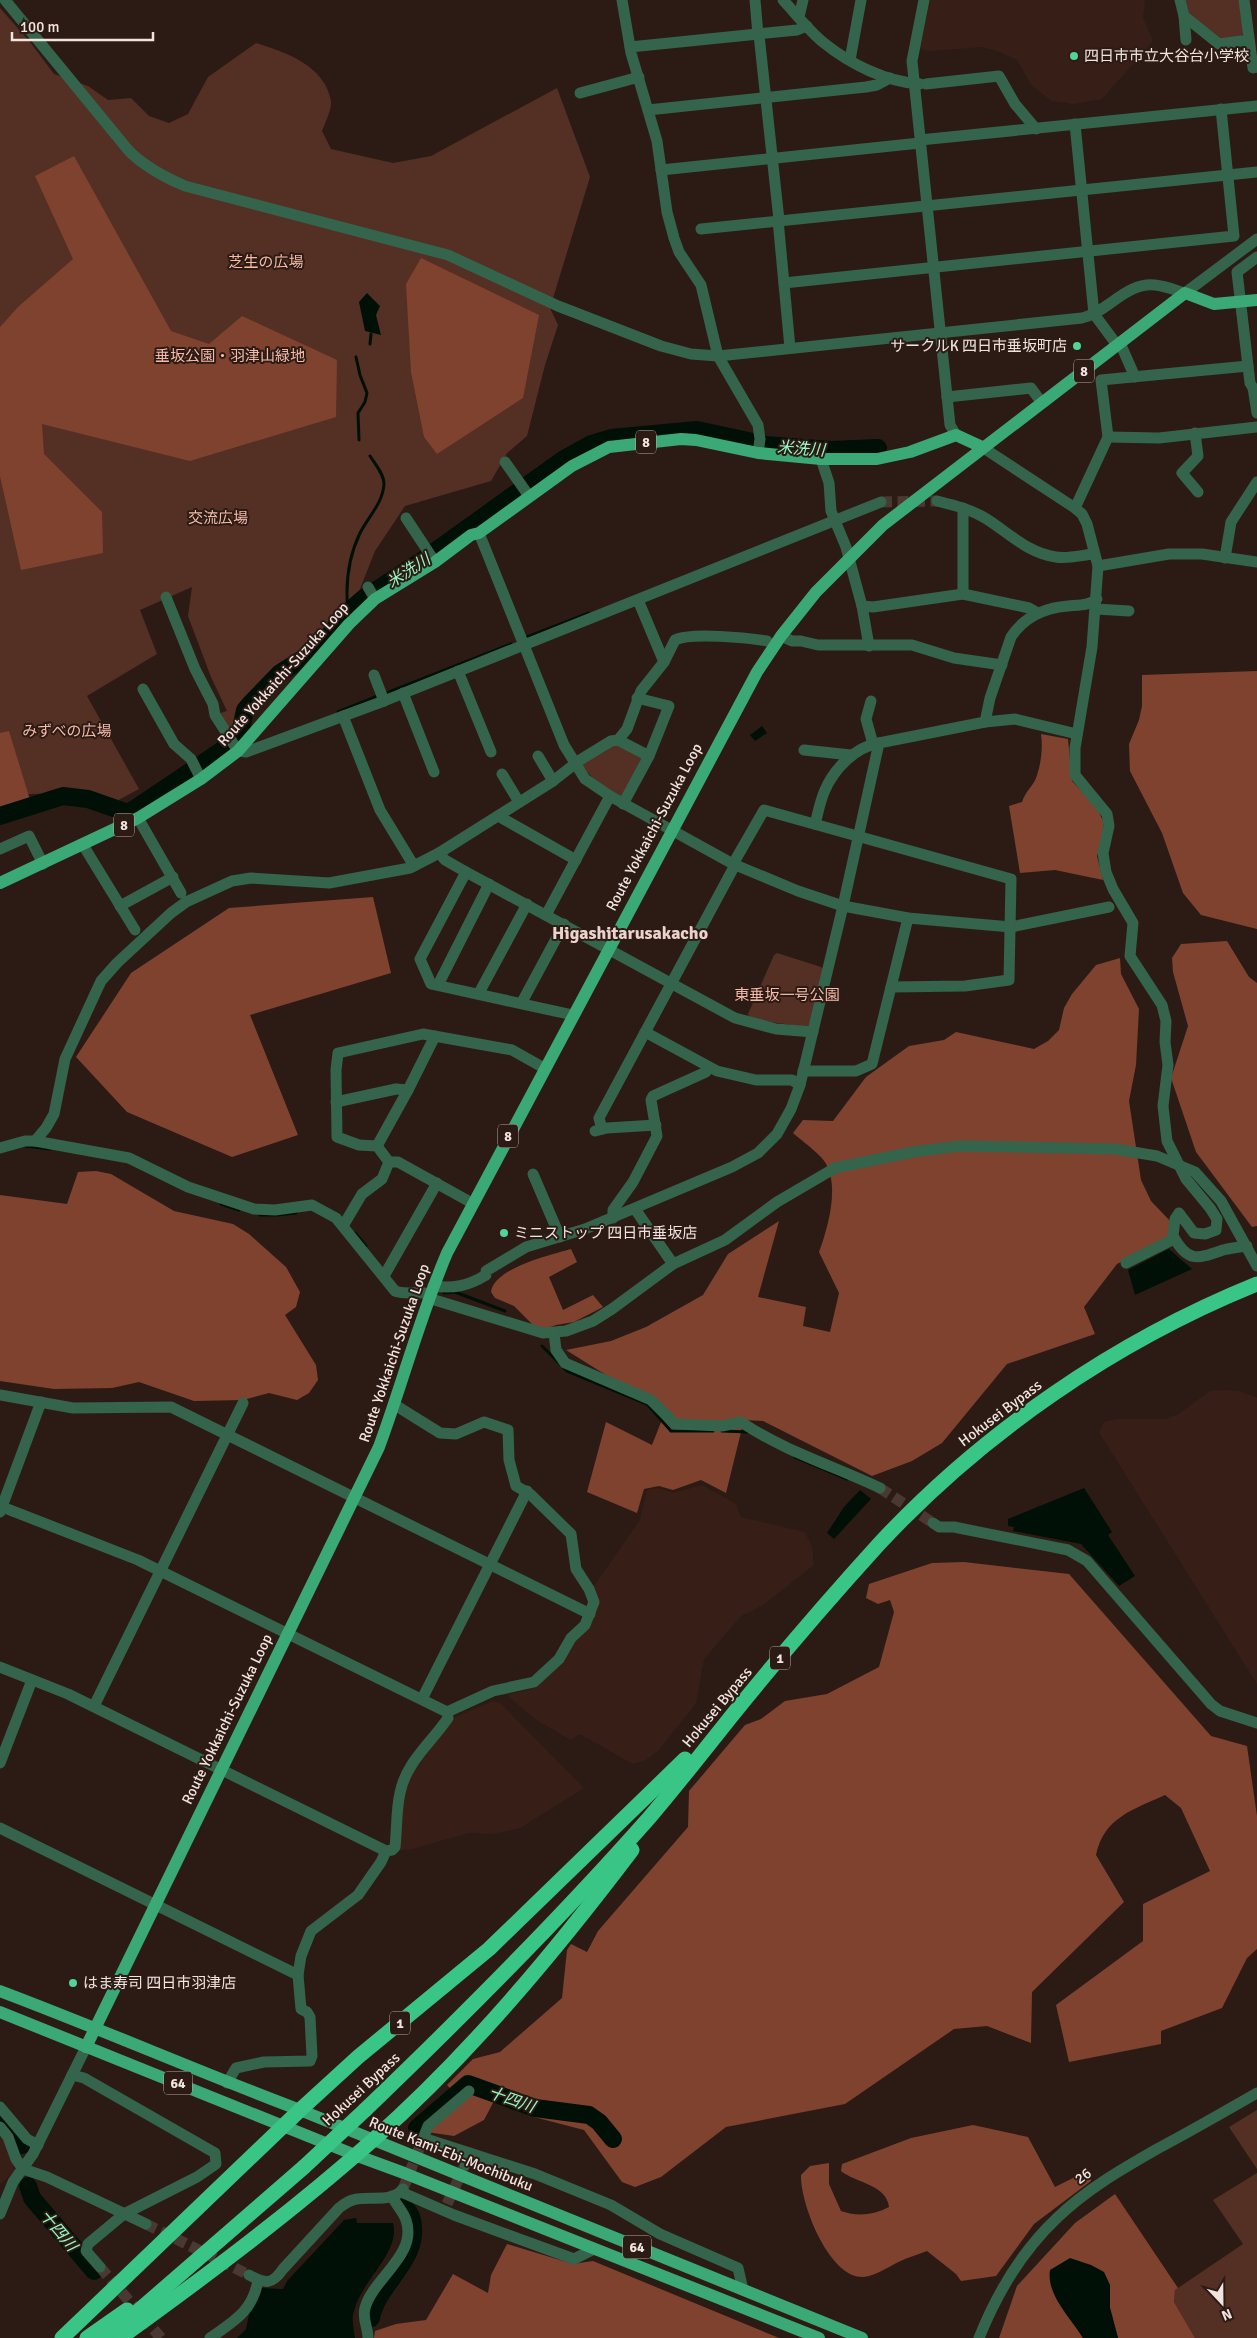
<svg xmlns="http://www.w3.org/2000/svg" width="1257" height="2338" viewBox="0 0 1257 2338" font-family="Signika,'Noto Sans JP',sans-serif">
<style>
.built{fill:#371f17}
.green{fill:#542f23}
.forest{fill:#7f422e}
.water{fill:#001006}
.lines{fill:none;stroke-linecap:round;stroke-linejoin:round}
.stream{stroke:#001006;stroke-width:3}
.river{stroke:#001006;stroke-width:18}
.minor-tunnel{stroke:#4a3933;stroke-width:11;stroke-dasharray:11 5.5;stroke-linecap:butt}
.minor{stroke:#34644b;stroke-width:11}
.major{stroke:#3aa976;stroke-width:12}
.highway{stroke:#38c586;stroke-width:15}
.highway-bridge{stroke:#38c586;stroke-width:15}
.poi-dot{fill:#53d396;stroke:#2c1b15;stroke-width:2}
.labels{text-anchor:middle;stroke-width:4;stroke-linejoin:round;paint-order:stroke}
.shield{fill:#2c1b15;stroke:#b6a8a3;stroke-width:1}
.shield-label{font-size:14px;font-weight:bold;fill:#f1e4e0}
.poi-label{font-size:15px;fill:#f1e4e0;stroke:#2c1b15;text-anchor:start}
.park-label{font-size:15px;fill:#f5bba8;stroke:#2c1b15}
.street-label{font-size:15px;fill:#f1e4e0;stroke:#2c1b15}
.water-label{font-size:16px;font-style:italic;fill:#96f9c4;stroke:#2c1b15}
.quarter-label{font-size:18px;font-weight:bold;fill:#ebd2ca;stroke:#2c1b15}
</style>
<rect width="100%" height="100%" fill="#2c1b15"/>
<g class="built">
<polygon points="930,0 1145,0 1143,18 1153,41 1102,99 1073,104 1052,101 1032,86 1017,60 997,51 982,47 931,51 920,49"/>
<polygon points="1225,1390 1240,1391 1257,1398 1257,1684 1099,1432 1104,1422 1117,1419 1166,1419 1180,1413 1210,1391"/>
<polygon points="702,1485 736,1504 741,1517 805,1532 812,1547 814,1565 763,1605 741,1616 704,1659 696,1703 659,1750 646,1760 633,1764 580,1734 571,1740 535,1719 507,1695 531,1689 586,1626 592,1589 640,1520 647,1490 659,1488 673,1493"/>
<polygon points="493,1701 500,1703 584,1788 520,1828 492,1834 469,1833 408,1850 399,1850 401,1796 414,1767 451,1719"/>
<polygon points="0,2134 9,2148 15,2171 0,2184"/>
</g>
<g class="green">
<polygon points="1184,0 1239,0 1244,33 1239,38 1220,40 1187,13"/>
<path d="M0 8 30 42 54 74 88 86 108 100 131 98 149 116 169 123 188 114 208 77 256 43C286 52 325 66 331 101 332 109 325 123 322 131L331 149 393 163 431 156 557 88 590 177 550 308 558 325 545 365 527 436 507 453 491 481 405 506 375 551 356 599 342 627 321 650 296 670 254 714 248 722 245 734 234 726 226 730 217 714 227 711 211 677 188 616 192 587 140 610 157 654 87 696 139 789 115 802 62 793 0 795Z"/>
<polygon points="613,744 642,756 643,760 626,793 620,797 598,784 583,767 583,762"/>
<polygon points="777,953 821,967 824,970 810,1025 806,1027 749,1019 748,1014 774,955"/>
<polygon points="1257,2110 1257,2169 1229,2127"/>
<polygon points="1257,2173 1257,2338 1195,2338 1174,2302 1175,2290 1243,2244 1213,2200"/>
</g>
<g class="forest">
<polygon points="74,156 171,331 209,344 242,316 337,360 336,417 190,461 42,424 44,454 102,512 103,553 21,570 0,476 0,327 18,307 73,259 35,176"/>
<polygon points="421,258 539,315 523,398 437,454 424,437 411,372 406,284"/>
<polygon points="1257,671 1257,929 1201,915 1183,893 1162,833 1130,771 1129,744 1139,720 1142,706 1142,675"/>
<polygon points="9,731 31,803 0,814 0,733"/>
<path d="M1041 734 1068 739 1072 781 1096 806 1103 821 1104 833 1097 856 1103 880 1055 870 1020 873 1009 806 1022 802C1025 792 1033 786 1036 778 1041 765 1043 747 1041 734Z"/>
<polygon points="373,897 391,973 250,1015 298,1135 232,1157 127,1112 76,1057 131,973 229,908"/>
<polygon points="1227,941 1249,977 1257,983 1257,1226 1252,1227 1196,1152 1171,1078 1188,1026 1173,972 1172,958 1181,944"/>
<path d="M1120 958 1121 974 1139 1009 1136 1065 1129 1101 1141 1180 1151 1201 1171 1222 1169 1238 1117 1264 1084 1307 1095 1334 1007 1364 942 1443 912 1461 872 1476 763 1421 744 1420 726 1493 701 1480 673 1490 659 1486 644 1489 637 1513 587 1492 606 1422 652 1445 665 1412 566 1350 611 1341 646 1327 703 1295 728 1254 779 1221 758 1297 806 1307 803 1326 830 1332 839 1293 819 1252C828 1227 840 1186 825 1162 819 1153 801 1140 793 1133L803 1120 833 1121 866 1077 909 1046 944 1040 956 1032 1034 1049 1048 1041 1059 1030 1064 1008 1072 994 1096 965Z"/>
<polygon points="96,1171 111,1174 174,1211 233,1224 249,1234 286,1267 300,1292 296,1307 285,1315 316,1365 318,1380 309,1393 297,1400 269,1393 243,1400 194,1401 139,1382 112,1388 54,1389 0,1381 0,1195 67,1204 78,1172"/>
<path d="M571 1249 577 1262 549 1277 563 1310 593 1295 603 1307 574 1322 556 1325 539 1331 514 1306 495 1298 491 1292C494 1268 550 1255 571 1249Z"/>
<path d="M964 1562 1069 1574 1211 1736 1247 1746 1257 1816V1949L1247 1958 1222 2008 1161 2031V2044L1069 2062 1056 2005 1143 1941V1904L1210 1871 1181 1808 1165 1795C1133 1810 1104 1817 1096 1855L1124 1902 1032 1992 1031 2043 987 2026 954 2029 845 2104 726 2127 661 2177 635 2187 622 2182 584 2130 534 2117 532 2111 508 2098 494 2101 484 2120 454 2136 420 2131 453 2091 447 2085 473 2059 500 2052 562 1998 567 1950 571 1944 587 1952 598 1931 688 1827 689 1791 745 1725 761 1719 785 1701 827 1694 879 1667 894 1612 890 1600 878 1604 866 1598 869 1584 932 1563Z"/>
<path d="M973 2125 1028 2137 1055 2187 1089 2170 1091 2181 1034 2224 996 2276 961 2281 956 2274 927 2251C920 2254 912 2256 905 2259 892 2264 877 2276 863 2277 829 2278 800 2203 801 2175L810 2166 829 2163V2184L841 2211C858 2217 874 2215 889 2207 887 2185 856 2183 841 2171L842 2164 911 2138Z"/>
<polygon points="1115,2194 1178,2288 1175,2290 1174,2302 1195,2338 1118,2338 1110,2308 1110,2285 1072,2321 1083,2338 999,2338 1017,2286 1075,2223"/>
<polygon points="507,2244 573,2264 593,2261 779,2338 374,2338 375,2331 396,2324 426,2320 453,2274 488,2293 491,2275"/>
</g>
<g class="water">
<polygon points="367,293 380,306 376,315 381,335 365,331 359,302"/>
<polygon points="762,726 767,733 755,741 750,735"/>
<polygon points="1169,1249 1192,1269 1135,1295 1128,1270"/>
<polygon points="1084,1488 1112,1532 1108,1535 1135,1576 1119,1586 1081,1544 1013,1531 1014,1527 1008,1526 1008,1519"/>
<polygon points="860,1490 871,1499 834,1539 827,1533 844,1507"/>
<path d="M356 2218 357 2223H393C401 2252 361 2281 354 2311 351 2320 354 2329 355 2338H237L246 2329 249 2315 261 2288 283 2289 287 2281 344 2220Z"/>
<path d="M1070 2258 1091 2265 1104 2272 1110 2285V2308L1118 2338H1083C1071 2318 1046 2295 1050 2270Z"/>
</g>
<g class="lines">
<g class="stream">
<polyline points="370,344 371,334"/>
<polyline points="356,357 360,375 367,393 365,402 358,413 359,440"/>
<path d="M348 612C345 584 348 558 360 533 368 517 383 503 384 484 384 474 375 464 370 456"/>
<polyline points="527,637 589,613"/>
<polyline points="384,694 511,644"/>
<polyline points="338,712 378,696"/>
<polyline points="26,1146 50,1149"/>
<polyline points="221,1204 239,1210"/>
<polyline points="260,1215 277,1215 296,1213"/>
<polyline points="355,1233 366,1246"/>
<polyline points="444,1293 455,1292 505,1311"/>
<polyline points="542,1346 567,1371 647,1404 671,1431 713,1431"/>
<polyline points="722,1431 748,1432"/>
<polyline points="795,1457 847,1479"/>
</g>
<g class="river">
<polyline points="0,816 63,796 88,799 128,813 139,806 221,751 240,734 245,710 251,703 280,673 318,649 348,612 364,598 423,560 564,459 591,444 611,438 697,430 766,445 830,450 878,448"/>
<polyline points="0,2115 22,2145"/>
<polyline points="417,2128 468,2084 535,2108 589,2115 599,2122 613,2139"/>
<polyline points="28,2186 32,2198 94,2271"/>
<path d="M371 2318C378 2282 421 2260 412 2220 411 2212 402 2205 397 2198"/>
</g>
<g class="minor-tunnel">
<polyline points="881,502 937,501"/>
<polyline points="880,1488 933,1523"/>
<polyline points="403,2189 421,2144"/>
<polyline points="447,2204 464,2167"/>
<polyline points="146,2224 249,2275"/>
<polyline points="100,2267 161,2338"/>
</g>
<g class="minor">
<path d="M5 0 129 151C145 167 164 177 185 186L448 255 558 306 661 346 691 354 718 356 1082 318C1108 312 1126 282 1155 285 1165 286 1175 290 1185 293L1257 239"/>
<polyline points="622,0 631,53 657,141 667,212 674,238 679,252 701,285 718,356 758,425 760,439 758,453"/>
<polyline points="755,0 758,35"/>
<path d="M783 0C796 14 809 31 824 43 850 64 886 82 920 84"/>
<polyline points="924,0 912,61 950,425 956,435"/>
<polyline points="1180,0 1184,16 1219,44 1249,40"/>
<polyline points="1244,0 1253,68 1257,67"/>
<polyline points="1184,16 1186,40"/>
<polyline points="799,17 803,0"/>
<polyline points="759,35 779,220"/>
<polyline points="630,47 797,30 807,26"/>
<polyline points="850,60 861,0"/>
<polyline points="926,84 999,76 1015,104 1036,129"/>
<polyline points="580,93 639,77"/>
<polyline points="648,110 866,87 877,85 890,78"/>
<polyline points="1075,124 1094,314 1117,345"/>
<polyline points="920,140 1257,106"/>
<polyline points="661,170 920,143"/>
<polyline points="778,220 790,348"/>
<polyline points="701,229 1257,172"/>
<polyline points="1257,257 1237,272 1250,383 1253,388 1257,413"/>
<polyline points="784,283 1234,236 1221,109"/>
<polyline points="1120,343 1135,377"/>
<polyline points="947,397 1031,388 1042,403"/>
<polyline points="1195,433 1198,456 1182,473 1198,492"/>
<polyline points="1108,437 1159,438 1257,427"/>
<path d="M982 447 1075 508 1082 514 1087 524 1098 566 1092 647 1075 748V775L1107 814 1109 826 1103 853 1106 872 1113 889 1133 923 1130 956 1162 1005 1166 1021 1165 1042 1168 1065 1163 1106 1167 1141 1186 1179 1210 1208 1217 1219 1216 1230 1205 1234 1194 1233 1179 1213 1175 1219 1173 1236C1188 1263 1197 1259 1223 1250 1231 1248 1239 1247 1247 1246"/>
<polyline points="821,459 829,483 831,511 846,547 862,606 869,646"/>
<polyline points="505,462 529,496"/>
<path d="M937 501C953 505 970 509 985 518 1008 532 1027 553 1056 557 1068 559 1082 555 1094 554"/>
<polyline points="963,508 963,594"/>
<polyline points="1075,508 1108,437 1101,380 1248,366"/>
<polyline points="406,518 435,562"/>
<polyline points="479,533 564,745 585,779 610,796 733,864 798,891 843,906 908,918 1011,927 1109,907"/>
<polyline points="1225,558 1231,522 1257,482"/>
<polyline points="1098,566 1169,554 1202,554 1257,562"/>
<polyline points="368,587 375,599"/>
<polyline points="166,597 195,669 213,704 215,715 238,751 246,752 384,701 881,502"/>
<polyline points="638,600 664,662"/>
<polyline points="862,606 873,607 963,594 1029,608 1038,613"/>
<polyline points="1096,609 1129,611"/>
<polyline points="781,636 792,641 801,641 818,645 912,645 954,658 1002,665"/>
<polyline points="458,671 491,752"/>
<polyline points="374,675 384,701"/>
<polyline points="143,689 174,744 191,759 201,779"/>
<polyline points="403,693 434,772"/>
<polyline points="637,698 669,706 649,756"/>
<polyline points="871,701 866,719 873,744"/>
<polyline points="343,716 380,810 414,866"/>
<polyline points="985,722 1015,719 1077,734"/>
<polyline points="618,740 649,756 623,804"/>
<polyline points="804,750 851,755"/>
<polyline points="538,756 553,781"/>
<polyline points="502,774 519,802"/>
<polyline points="498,816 576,860"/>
<polyline points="138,818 181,893"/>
<path d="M815 824C818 813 820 801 825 790 834 769 855 747 879 743"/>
<polyline points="83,845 135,930"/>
<polyline points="0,849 29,836 43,864"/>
<polyline points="439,853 445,860 466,872 735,1018 776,1029 813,1032"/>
<polyline points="733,864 764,810 1011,879 1009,980 965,986 891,987"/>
<polyline points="466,872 420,959 431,984 573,1015"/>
<polyline points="120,906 173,877"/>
<polyline points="546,915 610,796"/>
<polyline points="438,985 489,884"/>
<polyline points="479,993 527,904"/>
<polyline points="522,1002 564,924"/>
<polyline points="645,1032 717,1071 756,1080 792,1080 800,1085"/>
<polyline points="803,1071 856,1071 872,1064 908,918"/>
<polyline points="336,1102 396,1089 408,1090"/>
<polyline points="602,1129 599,1118 735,865"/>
<polyline points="595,1131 607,1128 656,1125"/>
<path d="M35 1141 46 1128 54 1114 65 1059 101 981 117 963 171 913 186 902 232 881 251 878 329 883 410 868 439 853 553 781 580 760 611 741 618 740 627 729 641 691 664 662 675 640C691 632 748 638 767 641"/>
<polyline points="377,1146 408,1090 435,1036"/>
<path d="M0 1148 25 1141H35L129 1158 188 1187 254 1209 275 1210 312 1205 336 1218 395 1291C403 1295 419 1291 430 1294"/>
<polyline points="389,1162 377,1146 359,1145 337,1137 336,1070 338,1053 423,1034 512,1050 544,1068"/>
<polyline points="533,1174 560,1237"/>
<polyline points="635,1209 673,1264"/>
<polyline points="613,1218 613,1210 633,1182 657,1136 651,1100 653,1096 706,1072 709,1067"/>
<polyline points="343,1226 362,1194 382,1179 389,1162 398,1162 472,1203"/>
<polyline points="1126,1263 1174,1239"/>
<polyline points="384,1276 437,1183"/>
<path d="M433 1286C453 1289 468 1286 486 1275V1271L526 1247 585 1229 732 1167 758 1153 777 1134 791 1109 800 1085 843 906 879 743 985 722 990 698 1011 637C1024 617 1044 608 1068 606 1078 605 1089 606 1097 599"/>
<polyline points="428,1298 543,1333 566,1331 593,1321 612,1309 673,1264 725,1240 777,1202 835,1168 913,1152 960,1146 1115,1149 1157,1156 1195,1172 1221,1201 1257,1266"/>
<path d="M554 1333 556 1350 565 1363 651 1400 675 1424 722 1426 741 1422C784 1451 834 1466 880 1488"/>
<polyline points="0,1395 73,1408 171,1407 590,1614"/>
<polyline points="395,1405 440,1433 456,1434 484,1422 508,1430 509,1460 516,1486 530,1494 571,1534 576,1569 589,1589 594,1602 585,1625 571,1638 559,1659 534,1682 493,1691 447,1712"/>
<path d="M0 1506 138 1560 447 1712 448 1718C431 1743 406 1762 400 1793 396 1810 397 1830 395 1847L392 1850 386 1851 68 1694 0 1667"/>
<polyline points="0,1512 41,1402"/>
<polyline points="933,1523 939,1527 954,1527 1068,1550 1087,1561 1211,1704 1220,1711 1257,1723"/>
<polyline points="422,1699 527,1491"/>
<polyline points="94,1706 243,1403"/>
<polyline points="0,1763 32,1680"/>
<polyline points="0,1828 298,1975"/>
<polyline points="72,2075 84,2078 215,2153 216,2164 197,2177 124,2214 88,2244 86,2251 100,2267"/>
<polyline points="227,2083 236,2068 264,2062 310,2061 312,2056 310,2017 307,2012 301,2009 298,1975 301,1956 311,1931 358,1895 381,1862 386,1851"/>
<polyline points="0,2107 27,2139 38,2145"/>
<polyline points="0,2127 8,2137 16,2159 23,2169 47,2177 146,2224"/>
<polyline points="423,2138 535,2174 611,2205 660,2234 738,2268 743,2290"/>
<polyline points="421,2144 428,2126 469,2091"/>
<polyline points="465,2165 470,2153"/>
<polyline points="401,2192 454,2215 574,2259 594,2249"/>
<polyline points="0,2214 13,2182 33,2154 86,2047"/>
<path d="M249 2275C266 2284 272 2285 283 2269L339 2208C344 2204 348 2201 353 2200 369 2195 391 2204 403 2189"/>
<path d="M210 2338C234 2321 253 2311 258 2280"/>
<path d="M368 2338C368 2327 362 2319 365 2308 373 2278 418 2255 406 2220 403 2211 396 2205 392 2196"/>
<path d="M979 2338C997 2293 1022 2251 1057 2218 1087 2189 1122 2169 1157 2149 1191 2131 1224 2112 1257 2093"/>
</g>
<g class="major">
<polyline points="0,883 138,818 201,779 238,751 349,624 375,599 435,562 471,535 479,533 572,466 609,447 681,439 696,440 758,453 821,459 877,459 910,452 956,435 982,447"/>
<path d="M0 1991C101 2029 199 2072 300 2110L862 2338"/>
<polyline points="0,2012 355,2155 404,2173 819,2338"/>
<path d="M86 2047 379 1447C403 1382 420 1316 447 1253L757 672 781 636 816 592 883 525 1185 293 1214 304 1257 300"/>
</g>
<g class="highway">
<path d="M365 2110C463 2016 559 1920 649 1818 678 1784 706 1748 734 1713 781 1655 829 1599 879 1544 983 1432 1116 1341 1257 1284"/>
<polyline points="62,2338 300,2110 358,2057 489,1949 685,1759"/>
<polyline points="87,2338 127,2310"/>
<polyline points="107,2338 304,2167"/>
<path d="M120 2338C206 2276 293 2211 373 2140 470 2054 554 1953 632 1850"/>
</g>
<polyline class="highway-bridge" points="304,2167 365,2110"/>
</g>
<g class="poi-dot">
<circle cx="1074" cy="56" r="5"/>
<circle cx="1077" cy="346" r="5"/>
<circle cx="504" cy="1233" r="5"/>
<circle cx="73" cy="1983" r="5"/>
</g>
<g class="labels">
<g class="shield">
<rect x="1074" y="359.5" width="20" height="23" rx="4"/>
<rect x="636" y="430.5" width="20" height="23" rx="4"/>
<rect x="114" y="813.5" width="20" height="23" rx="4"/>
<rect x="498" y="1124.5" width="20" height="23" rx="4"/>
<rect x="770" y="1646.5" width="20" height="23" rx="4"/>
<rect x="390" y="2011.5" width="20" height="23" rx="4"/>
<rect x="164" y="2071.5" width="28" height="23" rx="4"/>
<rect x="623" y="2235.5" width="28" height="23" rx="4"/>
</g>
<g class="shield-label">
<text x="1084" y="376">8</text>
<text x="646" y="447">8</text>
<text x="124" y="830">8</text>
<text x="508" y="1141">8</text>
<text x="780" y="1663">1</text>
<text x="400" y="2028">1</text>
<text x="178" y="2088">64</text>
<text x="637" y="2252">64</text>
</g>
<g class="poi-label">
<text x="1084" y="61">四日市市立大谷台小学校</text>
<text x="1067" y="351" text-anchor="end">サークルK 四日市垂坂町店</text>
<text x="514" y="1238">ミニストップ 四日市垂坂店</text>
<text x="83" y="1988">はま寿司 四日市羽津店</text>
</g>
<g class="park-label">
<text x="266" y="267">芝生の広場</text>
<text x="230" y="361">垂坂公園・羽津山緑地</text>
<text x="218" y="523">交流広場</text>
<text x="67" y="736">みずべの広場</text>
<text x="787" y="1000">東垂坂一号公園</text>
</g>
<g class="street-label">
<text transform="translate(283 674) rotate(-48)" y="5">Route Yokkaichi-Suzuka Loop</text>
<text transform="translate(654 827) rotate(-62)" y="5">Route Yokkaichi-Suzuka Loop</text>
<text transform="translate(394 1353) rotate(-71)" y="5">Route Yokkaichi-Suzuka Loop</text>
<text transform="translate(1000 1413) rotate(-37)" y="5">Hokusei Bypass</text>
<text transform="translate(717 1707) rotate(-50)" y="5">Hokusei Bypass</text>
<text transform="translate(227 1719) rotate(-64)" y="5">Route Yokkaichi-Suzuka Loop</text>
<text transform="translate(361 2089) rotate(-43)" y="5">Hokusei Bypass</text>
<text transform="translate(451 2154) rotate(22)" y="5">Route Kami-Ebi-Mochibuku</text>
<text transform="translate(1083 2176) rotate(-37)" y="5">26</text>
</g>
<g class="water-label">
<text transform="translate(801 448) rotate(4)" y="6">米洗川</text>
<text transform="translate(408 570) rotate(-33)" y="6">米洗川</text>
<text transform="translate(512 2099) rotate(19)" y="6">十四川</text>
<text transform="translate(59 2230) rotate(50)" y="6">十四川</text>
</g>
<g class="quarter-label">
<text x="630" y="939">Higashitarusakacho</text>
</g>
</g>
<g transform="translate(1222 2303) rotate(158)" stroke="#2c1b15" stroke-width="4" paint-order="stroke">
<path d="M0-4L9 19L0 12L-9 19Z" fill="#f1e4e0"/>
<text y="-8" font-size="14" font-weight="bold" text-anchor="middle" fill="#f1e4e0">N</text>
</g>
<path d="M12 32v8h141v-8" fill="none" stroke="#f1e4e0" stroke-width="2.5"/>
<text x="20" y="32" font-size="15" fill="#f1e4e0" stroke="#2c1b15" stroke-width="4" paint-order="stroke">100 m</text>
</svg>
